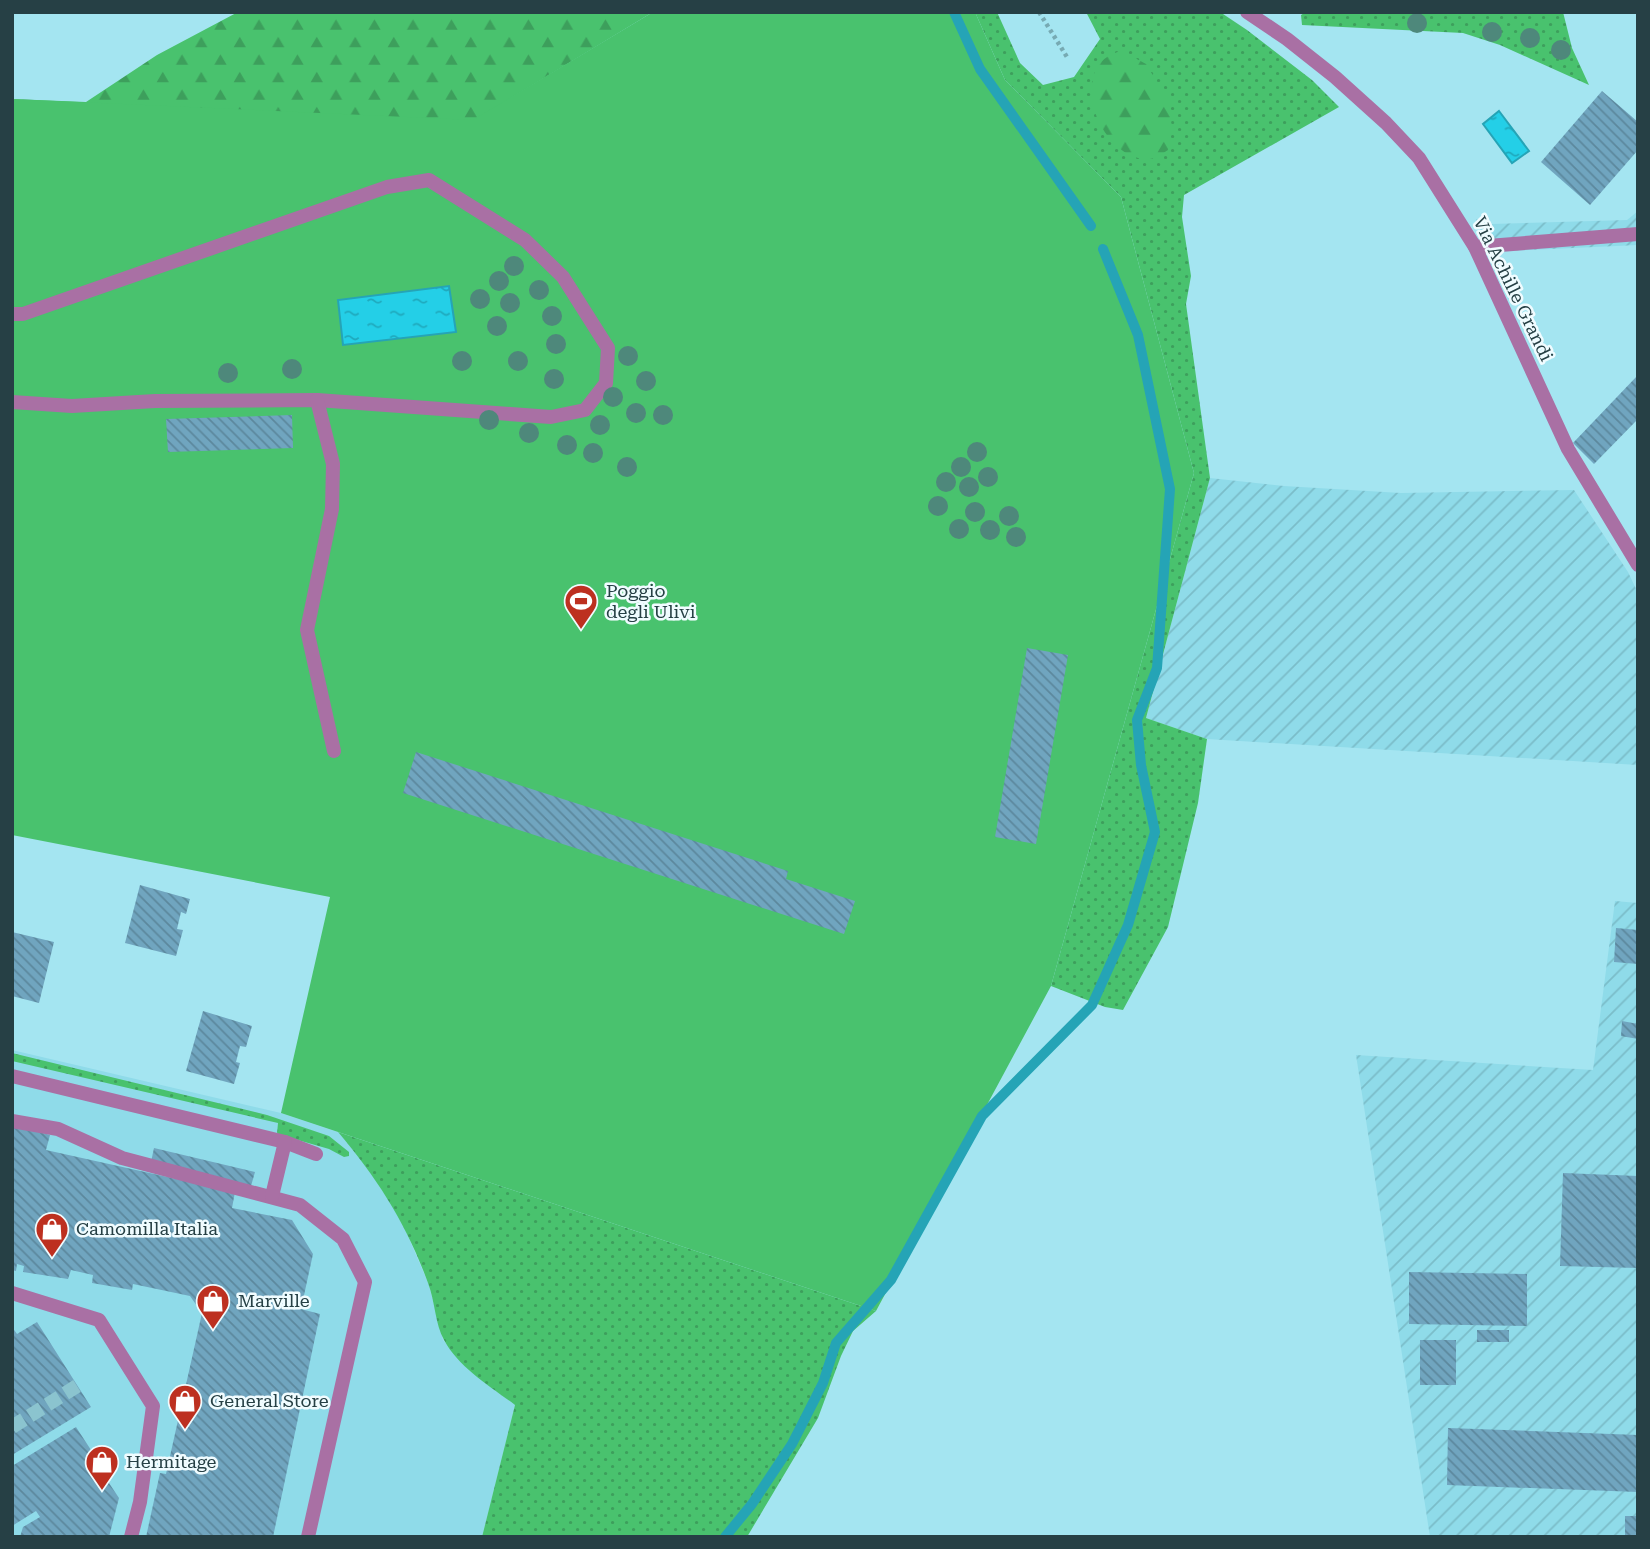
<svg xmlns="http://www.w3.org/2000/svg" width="1650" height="1549" viewBox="0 0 1650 1549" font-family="'Roboto Serif',serif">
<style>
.built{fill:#8fdbe9}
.industrial{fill:url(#industrial-furrows)}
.grass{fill:url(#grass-dots)}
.forest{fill:url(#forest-firs)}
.pitch{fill:#49c26e}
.water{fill:url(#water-ripples);stroke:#25a4b6;stroke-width:2}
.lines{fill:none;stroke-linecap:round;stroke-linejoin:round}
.stream{stroke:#25a4b6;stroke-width:10}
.building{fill:url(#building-back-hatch)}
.street-tunnel{stroke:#8bc4cf;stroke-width:14;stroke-dasharray:14 7;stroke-linecap:butt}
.path{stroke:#77aab3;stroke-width:4.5;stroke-dasharray:3.5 3.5;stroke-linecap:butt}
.lane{stroke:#a970a4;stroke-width:14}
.street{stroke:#a970a4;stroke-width:14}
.tree{fill:#4e887b}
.labels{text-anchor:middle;stroke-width:5;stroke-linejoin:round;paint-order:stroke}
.street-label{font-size:18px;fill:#264045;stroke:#f0fcff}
.poi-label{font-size:18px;fill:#264045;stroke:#f0fcff;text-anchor:start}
</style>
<defs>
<pattern id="industrial-furrows" width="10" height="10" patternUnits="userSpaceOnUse" patternTransform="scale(1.75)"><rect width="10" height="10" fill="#8fdbe9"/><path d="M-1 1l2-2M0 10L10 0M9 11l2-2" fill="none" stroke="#7bbdc9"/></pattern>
<pattern id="grass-dots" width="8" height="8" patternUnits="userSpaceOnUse" patternTransform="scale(1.75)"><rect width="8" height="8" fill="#49c26e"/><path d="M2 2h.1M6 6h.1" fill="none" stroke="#3d9f5c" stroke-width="1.8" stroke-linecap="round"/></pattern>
<pattern id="forest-firs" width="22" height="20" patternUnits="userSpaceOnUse" patternTransform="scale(1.75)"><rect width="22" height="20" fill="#49c26e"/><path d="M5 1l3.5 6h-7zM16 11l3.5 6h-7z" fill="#3d9f5c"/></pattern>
<pattern id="water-ripples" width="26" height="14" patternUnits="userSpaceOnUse" patternTransform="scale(1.75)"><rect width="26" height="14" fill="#24cfe7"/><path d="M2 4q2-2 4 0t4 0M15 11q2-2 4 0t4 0" fill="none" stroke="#1fa9bd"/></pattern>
<pattern id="building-back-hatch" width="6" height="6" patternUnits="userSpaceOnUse" patternTransform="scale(1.75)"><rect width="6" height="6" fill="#70a5bf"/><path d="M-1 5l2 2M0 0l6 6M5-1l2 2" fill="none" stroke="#5c889d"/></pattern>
</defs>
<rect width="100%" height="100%" fill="#a4e5f1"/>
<polygon class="built" points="12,1050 281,1113 338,1132 371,1171 402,1222 429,1285 443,1340 469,1370 515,1405 482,1537 12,1537"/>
<g class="industrial">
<polygon points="1638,211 1638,245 1485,252 1476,219 1491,224 1627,220"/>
<polygon points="1210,478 1284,486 1401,493 1574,490 1628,572 1638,593 1638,765 1207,739 1146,718"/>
<polygon points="1615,901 1638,903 1638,1537 1430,1537 1356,1055 1593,1070"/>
</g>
<g class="grass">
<polygon points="975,12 997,12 1020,63 1043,85 1074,77 1100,39 1086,12 1220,12 1247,30 1312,80 1339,107 1184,195 1182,217 1191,276 1186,304 1210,478 1146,718 1207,739 1198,803 1168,927 1123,1010 1105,1007 1051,986 1194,473 1121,197 1005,80"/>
<polygon points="1306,12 1563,12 1572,48 1589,85 1500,45 1463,33 1302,25 1301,15"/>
<polygon points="12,1053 267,1115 329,1136 349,1152 349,1156 344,1157 329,1149 277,1134 278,1123 12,1061"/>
<path d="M338 1132 876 1311 853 1331 841 1356 818 1418 747 1537H482L515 1405C490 1386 459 1368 444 1340 435 1324 435 1301 428 1283 407 1225 378 1179 338 1132Z"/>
</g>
<g class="forest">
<polygon points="238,12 653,12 511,98 653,272 12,99 86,102 157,55"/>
<path d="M1122 51 1146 64 1169 102 1172 130 1168 150C1163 153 1155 159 1149 159 1099 161 1063 63 1122 51Z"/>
</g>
<polygon class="pitch" points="653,12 975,12 1005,80 1121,197 1194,473 1051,986 876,1311 281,1113 330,897 12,835 12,99 473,120"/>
<g class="water">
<polygon points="1499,111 1529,151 1512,163 1483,124"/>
<polygon points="449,286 456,332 343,345 338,300"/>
</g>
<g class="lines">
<g class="stream">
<polyline points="954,12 980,69 1091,226"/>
<polyline points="725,1537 752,1504 792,1444 823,1383 836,1343 891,1280 982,1116 1092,1005 1128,925 1155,832 1141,765 1137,720 1157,668 1170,489 1138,335 1103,249"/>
</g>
</g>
<g class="building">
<polygon points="1602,91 1638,122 1638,150 1590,205 1541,162"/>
<polygon points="1638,375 1638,419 1594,464 1573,443"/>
<polygon points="292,415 293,448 168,452 166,419"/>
<polygon points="1027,648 1068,655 1036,844 995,837"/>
<polygon points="416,752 788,871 786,879 855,901 844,934 403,793"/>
<polygon points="140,885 190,899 186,914 181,912 177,929 183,930 176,956 125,943"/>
<polygon points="1616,928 1638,930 1638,964 1614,962"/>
<polygon points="12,932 54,942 39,1003 12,996"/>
<polygon points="203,1011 252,1026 246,1047 240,1046 236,1062 240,1063 234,1084 186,1071"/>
<polygon points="1622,1021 1638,1024 1638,1039 1621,1036"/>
<polygon points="12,1124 50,1135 46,1150 235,1192 232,1208 292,1220 313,1254 301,1309 320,1314 273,1537 146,1537 160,1473 166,1474 202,1313 190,1296 133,1284 132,1290 92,1283 93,1275 71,1270 68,1279 23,1272 24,1266 17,1264 16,1271 12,1270"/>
<polygon points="154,1148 255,1172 251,1186 151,1162"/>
<polygon points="1563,1173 1638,1176 1638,1268 1560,1266"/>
<polygon points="1409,1272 1527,1274 1527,1326 1409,1324"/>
<polygon points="37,1322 91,1407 12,1455 12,1327 17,1334"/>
<rect x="1477" y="1330" width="32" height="12"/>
<rect x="1420" y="1340" width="36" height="45"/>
<polygon points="76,1427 104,1470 101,1471 119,1498 109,1537 20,1537 23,1527 40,1517 36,1511 12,1526 12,1466"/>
<polygon points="1448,1428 1638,1435 1638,1492 1447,1485"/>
<rect x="1625" y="1516" width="13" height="21"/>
</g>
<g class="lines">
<polyline class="street-tunnel" points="12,1427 77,1386"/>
<polyline class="path" points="1039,12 1067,57"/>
<g class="lane">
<polyline points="1475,247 1638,234"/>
<polyline points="12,314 23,314 387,187 429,180 525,240 563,277 608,348 606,383 585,410 551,417 317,400 155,401 72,406 12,402"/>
<polyline points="317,400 333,464 332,509 307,630 334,751"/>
<polyline points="12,1076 285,1142 316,1154"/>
<polyline points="12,1121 58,1129 122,1158 300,1205 343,1239 365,1282 308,1537"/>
<polyline points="272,1196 285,1142"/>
</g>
<g class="street">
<polyline points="1247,12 1287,39 1335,77 1386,123 1419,158 1475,247 1568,449 1638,565"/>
<polyline points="12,1293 99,1320 153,1406 140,1502 131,1537"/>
</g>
</g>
<g class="tree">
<circle cx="1417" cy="23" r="10"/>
<circle cx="1492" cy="32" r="10"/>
<circle cx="1530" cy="38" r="10"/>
<circle cx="1561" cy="50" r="10"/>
<circle cx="514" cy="266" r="10"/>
<circle cx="499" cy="281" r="10"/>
<circle cx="539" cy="290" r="10"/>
<circle cx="480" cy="299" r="10"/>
<circle cx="510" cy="303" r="10"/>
<circle cx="552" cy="316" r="10"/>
<circle cx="497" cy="326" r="10"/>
<circle cx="556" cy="344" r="10"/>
<circle cx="628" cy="356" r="10"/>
<circle cx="462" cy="361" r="10"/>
<circle cx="518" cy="361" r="10"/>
<circle cx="292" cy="369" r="10"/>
<circle cx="228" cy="373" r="10"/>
<circle cx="554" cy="379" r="10"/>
<circle cx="646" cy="381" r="10"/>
<circle cx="613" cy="397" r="10"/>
<circle cx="636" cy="413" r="10"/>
<circle cx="663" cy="415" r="10"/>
<circle cx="489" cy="420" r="10"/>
<circle cx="600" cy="425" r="10"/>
<circle cx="529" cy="433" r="10"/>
<circle cx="567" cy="445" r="10"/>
<circle cx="977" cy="452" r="10"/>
<circle cx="593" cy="453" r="10"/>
<circle cx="627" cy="467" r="10"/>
<circle cx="961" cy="467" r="10"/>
<circle cx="988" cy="477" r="10"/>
<circle cx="946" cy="482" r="10"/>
<circle cx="969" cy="487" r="10"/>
<circle cx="938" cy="506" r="10"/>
<circle cx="975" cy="512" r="10"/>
<circle cx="1009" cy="516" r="10"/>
<circle cx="959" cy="529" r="10"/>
<circle cx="990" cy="530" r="10"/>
<circle cx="1016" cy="537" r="10"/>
</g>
<defs>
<symbol id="stadium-pin" viewBox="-11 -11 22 30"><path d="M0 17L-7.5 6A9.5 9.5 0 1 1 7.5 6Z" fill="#bd3020" stroke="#f0fcff"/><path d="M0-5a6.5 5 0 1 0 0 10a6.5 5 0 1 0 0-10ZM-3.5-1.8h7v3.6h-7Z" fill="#fff"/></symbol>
<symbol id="shop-pin" viewBox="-11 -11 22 30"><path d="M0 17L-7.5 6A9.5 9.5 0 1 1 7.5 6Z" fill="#bd3020" stroke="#f0fcff"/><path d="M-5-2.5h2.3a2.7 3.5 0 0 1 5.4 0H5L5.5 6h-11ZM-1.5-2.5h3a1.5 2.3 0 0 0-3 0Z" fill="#fff"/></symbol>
</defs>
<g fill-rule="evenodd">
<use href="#stadium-pin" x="562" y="582" width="38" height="52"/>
<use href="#shop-pin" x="33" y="1210" width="38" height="52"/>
<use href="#shop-pin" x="194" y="1282" width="38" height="52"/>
<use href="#shop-pin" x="166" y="1382" width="38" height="52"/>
<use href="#shop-pin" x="83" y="1443" width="38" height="52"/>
</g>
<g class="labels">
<g class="street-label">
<text transform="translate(1513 289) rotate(64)" y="6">Via Achille Grandi</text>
</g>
<g class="poi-label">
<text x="606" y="597">Poggio<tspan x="606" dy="21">degli Ulivi</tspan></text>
<text x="76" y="1235">Camomilla Italia</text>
<text x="238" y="1307">Marville</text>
<text x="210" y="1407">General Store</text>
<text x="126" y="1468">Hermitage</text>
</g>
</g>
<rect width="1650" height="1549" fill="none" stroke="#264045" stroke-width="28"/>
</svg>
